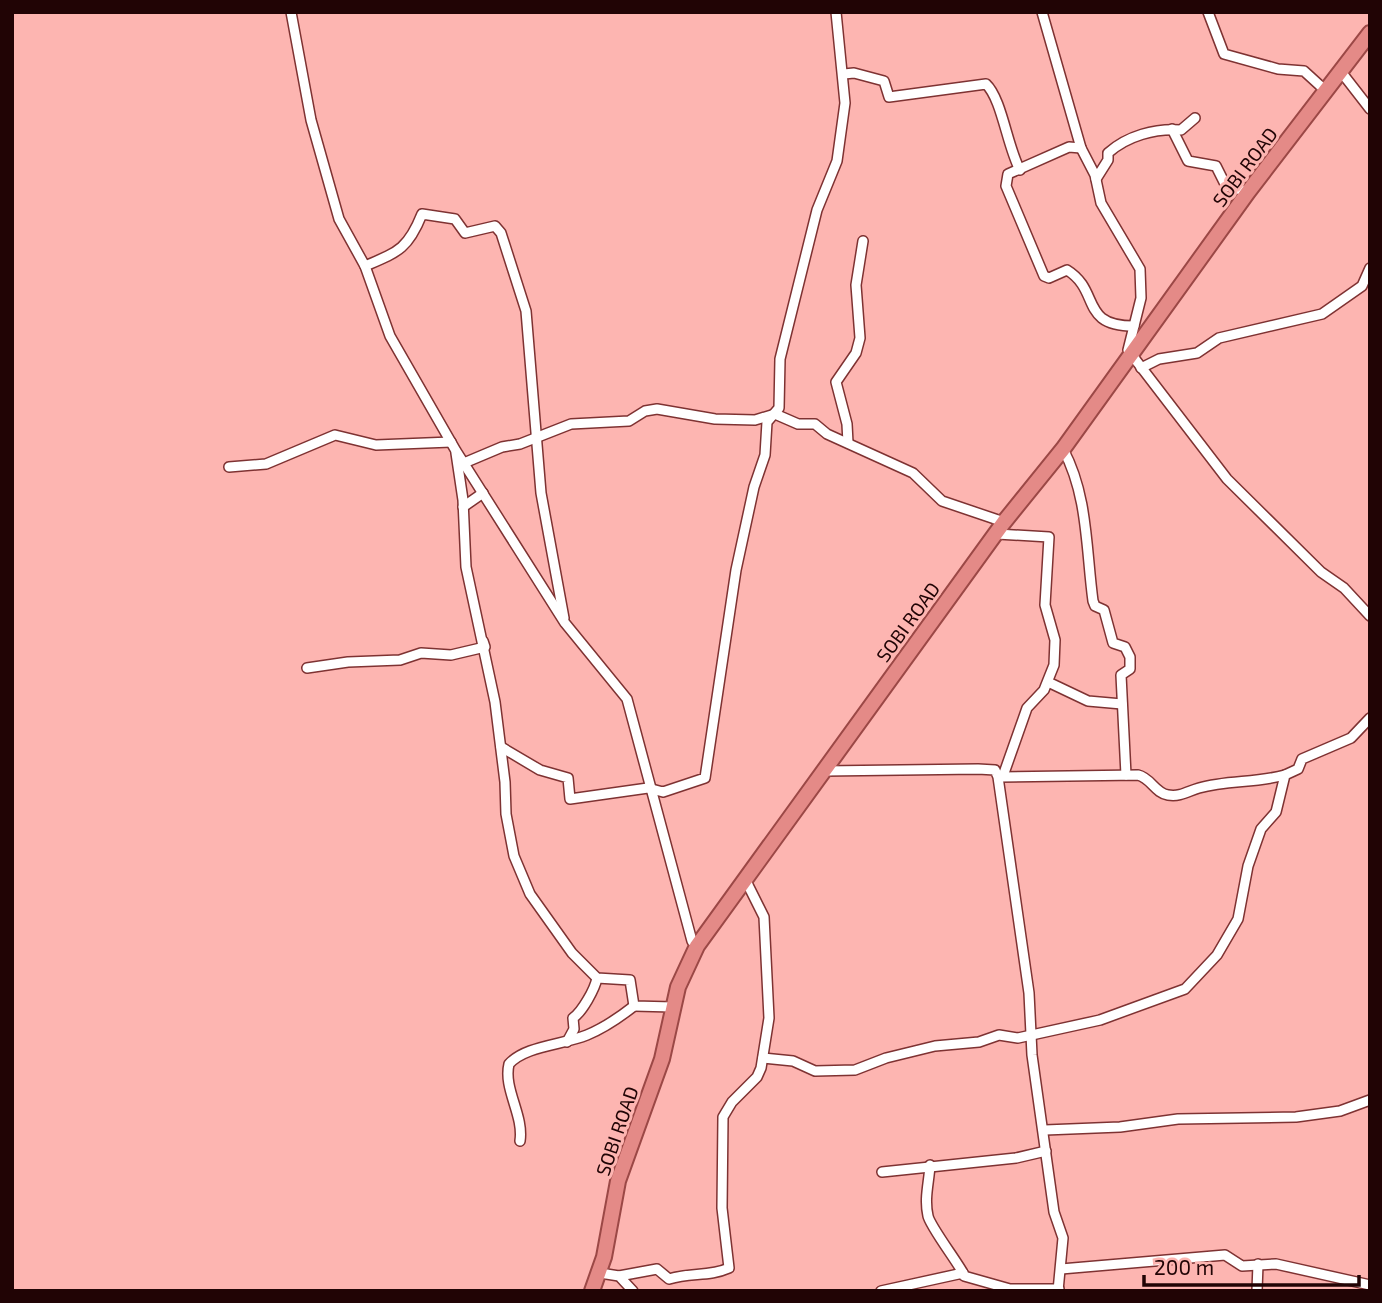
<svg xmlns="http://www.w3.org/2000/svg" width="1382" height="1303" viewBox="0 0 1382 1303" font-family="'Exo 2',sans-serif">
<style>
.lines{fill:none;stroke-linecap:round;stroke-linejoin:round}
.minor-casing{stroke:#7e3232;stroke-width:12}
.trunk-casing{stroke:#9b4846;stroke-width:18}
.minor{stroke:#fff;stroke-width:9}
.trunk{stroke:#e48a87;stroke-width:14}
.labels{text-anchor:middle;stroke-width:6;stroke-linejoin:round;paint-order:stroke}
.street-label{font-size:19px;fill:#210405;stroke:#fdb5b1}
</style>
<rect width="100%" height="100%" fill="#fdb5b1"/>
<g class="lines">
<defs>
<g id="minor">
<polyline points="291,12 311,120 339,219 365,266 390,336 456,451 565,623 627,699 692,941 697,946"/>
<polyline points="1042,12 1081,148 1095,175 1101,203 1140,269 1141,298 1128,350 1227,479 1321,572 1344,588 1370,616"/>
<polyline points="1208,12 1224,54 1278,69 1304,71 1327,92"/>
<polyline points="1342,73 1370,109"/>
<path d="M844 74 854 73 884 81 889 97 986 84C1002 99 1007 146 1020 170"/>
<polyline points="1172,129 1188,161 1216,166 1226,186 1248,192"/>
<path d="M1081 148 1069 147 1008 174 1006 186 1044 276 1049 278 1067 270C1101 291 1079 326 1134 326"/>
<path d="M1096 179 1108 160V153C1127 136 1155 128 1181 130L1195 118"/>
<path d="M365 266C398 252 408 249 422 214L455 219 465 233 495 226 501 233 526 311 541 493 564 618"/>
<polyline points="1141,368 1159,359 1197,353 1219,338 1322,314 1362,286 1370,268"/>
<polyline points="848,443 847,424 836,382 856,353 860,338 856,285 863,241"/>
<path d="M1063 449C1088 495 1086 549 1093 601L1095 606 1104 610 1113 643 1125 647 1130 657V669L1121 675 1126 775"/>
<polyline points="456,453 463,500 466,567 495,702 505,782 506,814 514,856 530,894 572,953 597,978 630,980 634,1006 673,1007"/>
<polyline points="464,463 502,447 520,444 571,424 629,421 645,411 657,409 715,419 755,420 775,414 798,424 815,424 827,434 913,473 942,501 1004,522"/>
<polyline points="229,467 266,464 335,435 376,445 451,442"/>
<polyline points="463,507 483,493"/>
<polyline points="997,534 1049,537 1045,605 1055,640 1054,665 1044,690 1027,708 1003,776"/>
<polyline points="307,668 348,662 400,660 421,653 451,655 485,647 483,641"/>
<polyline points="1048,682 1088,701 1122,704"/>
<polyline points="501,747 540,770 568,778 570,799 648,788 663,792 705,778 736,570 754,487 765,455 767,422 779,408 780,359 817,210 837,161 845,103 836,12"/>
<polyline points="824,771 978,769 995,770 998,777 1029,993 1032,1055 1054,1212 1063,1238 1058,1291"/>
<path d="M1000 777 1138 775C1151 778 1155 793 1168 795 1181 797 1188 791 1199 788 1227 780 1257 783 1285 775"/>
<path d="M567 1042 574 1029 573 1018C582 1012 595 989 597 978"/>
<polyline points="763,1058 793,1061 815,1071 855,1070 886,1058 935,1046 979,1042 999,1035 1018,1038 1100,1020 1185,989 1217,955 1238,919 1248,866 1261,829 1276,812 1285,775 1298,769 1302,759 1351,738 1370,718"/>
<polyline points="1045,1130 1120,1127 1178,1119 1296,1117 1340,1111 1370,1100"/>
<path d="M520 1141C524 1115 503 1089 509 1064 525 1046 562 1045 587 1035 604 1028 620 1017 634 1006"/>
<path d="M930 1165C929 1183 924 1198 928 1216 930 1226 956 1260 963 1273"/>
<polyline points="882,1172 1016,1158 1046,1151"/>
<polyline points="1061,1269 1225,1255 1242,1266 1276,1264 1370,1285"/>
<polyline points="600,1273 619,1276 633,1291"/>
<path d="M619 1276 657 1269 669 1279C690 1272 709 1277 729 1268L722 1208 723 1117 732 1102 757 1077 761 1068 769 1018 764 917 745 879"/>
<polyline points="881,1291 963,1273 964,1276 1010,1289 1059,1289"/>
<polyline points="1257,1291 1258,1264"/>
</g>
<polyline id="trunk" points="592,1291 604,1257 618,1181 662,1059 678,987 697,946 1004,522 1063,449 1248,192 1370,33"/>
</defs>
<use href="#minor" class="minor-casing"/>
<use href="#trunk" class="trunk-casing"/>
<use href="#minor" class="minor"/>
<use href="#trunk" class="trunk"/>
</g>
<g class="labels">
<g class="street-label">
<text transform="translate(1245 167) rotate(-53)" y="7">SOBI ROAD</text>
<text transform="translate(908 622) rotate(-54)" y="7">SOBI ROAD</text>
<text transform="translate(617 1131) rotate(-71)" y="7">SOBI ROAD</text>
</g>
</g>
<rect width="1382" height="1303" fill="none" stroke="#210405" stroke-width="28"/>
<path d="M1144 1275v10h215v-10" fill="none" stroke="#210405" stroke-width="3.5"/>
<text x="1154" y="1275" font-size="21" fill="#210405" stroke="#fdb5b1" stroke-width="5" paint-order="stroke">200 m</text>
</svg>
